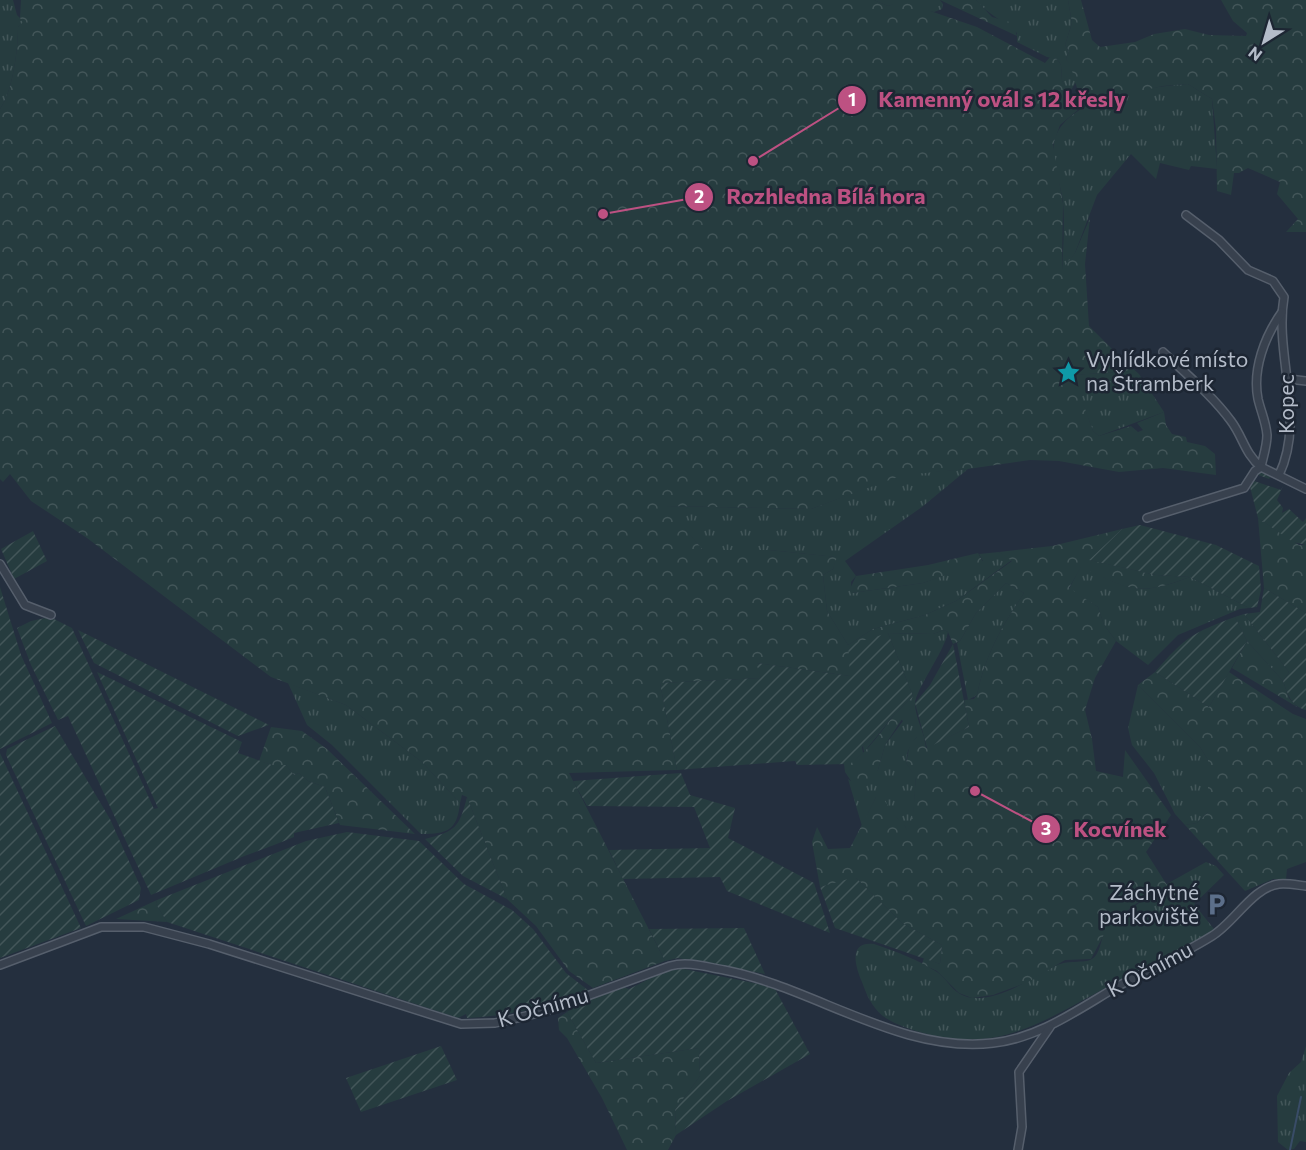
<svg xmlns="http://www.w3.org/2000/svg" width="1306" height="1150" viewBox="0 0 1306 1150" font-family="Commissioner,sans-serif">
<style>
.grass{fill:url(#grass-tufts)}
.forest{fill:url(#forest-crowns)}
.garden{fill:url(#garden-furrows)}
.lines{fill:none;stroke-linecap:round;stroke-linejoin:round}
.stream{stroke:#394c67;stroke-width:2}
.street-casing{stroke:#565f6c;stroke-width:10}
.street{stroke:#38414e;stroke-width:7}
.labels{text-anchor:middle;stroke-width:5;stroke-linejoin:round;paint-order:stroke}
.poi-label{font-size:21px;fill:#b4bcc9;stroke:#1d2633;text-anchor:start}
.street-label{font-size:21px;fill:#b4bcc9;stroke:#1d2633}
.leader{fill:none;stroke:#bd5182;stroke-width:2}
.callout-dot{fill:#bd5182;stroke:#1d2633;stroke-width:2}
.mark-label{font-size:18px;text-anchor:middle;font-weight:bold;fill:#fff}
.callout-label{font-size:22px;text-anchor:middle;font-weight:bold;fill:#bd5182;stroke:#1d2633;stroke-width:5;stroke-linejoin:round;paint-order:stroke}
</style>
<defs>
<pattern id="grass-tufts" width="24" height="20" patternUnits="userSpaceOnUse" patternTransform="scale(1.5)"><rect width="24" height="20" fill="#263c3f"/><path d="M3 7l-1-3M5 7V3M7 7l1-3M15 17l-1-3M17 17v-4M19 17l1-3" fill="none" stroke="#435659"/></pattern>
<pattern id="forest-crowns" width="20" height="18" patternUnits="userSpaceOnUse" patternTransform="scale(1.5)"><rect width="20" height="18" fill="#263c3f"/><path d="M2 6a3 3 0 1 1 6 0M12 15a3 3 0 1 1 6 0" fill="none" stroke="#435659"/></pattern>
<pattern id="garden-furrows" width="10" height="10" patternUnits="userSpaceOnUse" patternTransform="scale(1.5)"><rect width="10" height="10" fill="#263c3f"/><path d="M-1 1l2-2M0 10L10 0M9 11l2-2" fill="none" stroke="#435659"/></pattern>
</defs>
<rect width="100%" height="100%" fill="#242f3e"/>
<g class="grass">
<path d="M0 0H13L17 15 24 22 18 27C18 49 13 91 0 109Z"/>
<path d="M874 0H940L943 4 942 9 934 12C916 9 906 0 888 6Z"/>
<path d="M976 0H1068L1072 23 1065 45 1069 51 1066 59 1074 70 1076 82 1069 93 1062 81 1061 65 1057 59 1047 57 1017 42V33C1003 20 988 15 976 0Z"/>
<path d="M1188 84 1212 99 1217 169 1191 166 1189 170 1160 163 1156 179 1131 154 1097 195 1075 253 1062 272C1063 249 1065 225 1063 202 1061 185 1051 161 1054 143 1063 96 1149 87 1188 84Z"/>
<polygon points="1123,360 1139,374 1164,412 1099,436 1093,431 1072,375 1117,372"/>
<polygon points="968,469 922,507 845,561 856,576 851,582 852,593 923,583 983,561 979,554 999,552 1012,560 956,601 925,615 873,629 848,645 827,611 823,575 833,569 836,557 769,550 703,550 665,506 811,509 903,474"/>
<path d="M1081 566C1130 590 1137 597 1190 577L1249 608 1240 609 1178 635 1148 665 1116 641 1104 625 1098 607 1069 589Z"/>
<path d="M1006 583 1024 593C1001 628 986 653 977 695L968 700 957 643 960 641 976 613Z"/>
<polygon points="1244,614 1289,672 1283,681 1247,641 1235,617"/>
<path d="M944 630 948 632C944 653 914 691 915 705 916 716 921 727 924 737H917C909 745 907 752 906 763L916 777C914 792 916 822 907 831L905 826 876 797 862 826 848 779 851 781 878 770 885 745 903 721 895 714 864 752 863 746 913 696 888 633 933 634Z"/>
<path d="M288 683 346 705 422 762 460 803C457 831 447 834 421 834L332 745 307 725Z"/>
<polygon points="1138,685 1200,747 1208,760 1208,812 1197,823 1185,825 1175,814 1154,773 1132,745 1128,728"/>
<path d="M1206 862 1216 866 1224 875 1194 904 1214 929 1211 932C1182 953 1147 966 1115 983 1045 1019 1000 1057 916 1031 885 1021 873 1014 862 982 855 966 848 941 874 944 895 951 919 960 937 972 946 978 950 988 960 994 986 1009 1031 979 1053 967 1067 959 1084 964 1092 959 1102 953 1100 935 1108 927L1156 890Z"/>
<polygon points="1306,1046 1306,1142 1300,1141 1294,1149 1288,1150 1278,1142 1277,1096 1289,1073 1301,1062"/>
</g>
<g class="forest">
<path d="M21 0H874L888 6 901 1 977 27 1045 63 1050 57 1057 59 1061 65 1062 81 1079 109 1060 125 1053 145 1063 204 1062 270 1075 253 1090 218 1085 264 1089 326 1123 360 1118 372 1073 375 1093 431 1099 436 1131 426 1138 432 1143 430 1137 423 1164 412 1166 425 1172 434 1186 437 1187 442 1205 446 1215 454 1216 475 1163 468 1119 472 1059 461 1030 460 968 469 903 475 811 509 666 506 703 550H769L837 557 833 569 823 575 827 611 848 645 873 629 925 615 956 601 1012 561 999 552 1052 546 1122 529 1090 560 1156 575 1190 577C1137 597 1130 590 1081 567L1069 588 1098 607 1104 625 1116 641 1095 678 1085 710 1092 739 1096 771 1123 777 1125 750 1171 815 1146 852 1167 885 1134 905 1108 927 1091 959 1065 960 1028 982 993 995 972 998 959 993 937 971 922 964 924 958 940 964 942 945 902 923 856 878 820 887 812 842 817 827 828 849 850 848 876 797 881 796 898 819 902 820 907 830C915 823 914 791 916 778L906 763 910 744 917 737H924L926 748 969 727 964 700 974 699 977 695C986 653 1001 628 1024 593L1006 583 976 613 960 641 953 644 948 632 944 630 933 634 888 633 850 676 757 663 761 678 660 683 677 770 569 773 665 961 593 988 569 971 536 926 507 899 467 797 462 795 460 803 422 762 346 705 271 677 87 538 31 501 10 474 3 482 0 479V109C13 91 18 49 18 27L23 22 20 18Z"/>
<polygon points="940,0 976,0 992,17 1013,23 1017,36"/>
<path d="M1068 0H1081L1092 40 1100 47 1135 42 1154 34 1185 29 1209 35 1246 36 1247 33 1233 21 1221 0H1306V232H1286L1298 219 1277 194 1280 182 1248 168 1239 173H1234L1231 195 1217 191 1216 129 1212 99 1188 84 1163 86 1089 102C1071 89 1078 76 1066 59L1069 51 1065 45 1072 23Z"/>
<polygon points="1258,518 1299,545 1306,545 1306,613 1264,588"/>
<polygon points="978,553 983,562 923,583 852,593 850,589 856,576 928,565"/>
<polygon points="1247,641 1283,681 1289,698 1297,707 1232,668"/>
<polygon points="1155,672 1209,707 1229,672 1293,714 1306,719 1306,862 1287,869 1286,879 1273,879 1245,891 1185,825 1197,823 1208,812 1208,760 1200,747 1138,685"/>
<path d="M901 712 906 713 885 745 878 770 863 783 851 781 845 772 844 764C861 763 884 727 895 714Z"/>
<polygon points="271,727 302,731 327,749 415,834 340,825 325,787 308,781 299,773 294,775 286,765 272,765 259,761"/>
<polygon points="157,900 156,904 167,922 116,919"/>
<polygon points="567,1012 596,1063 699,1048 700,1076 675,1110 676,1135 668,1150 627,1150 602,1098 567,1038 559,1030 558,1018"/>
</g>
<g class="garden">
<polygon points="1258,468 1286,479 1277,500 1283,508 1282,513 1289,509 1303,522 1306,518 1306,545 1293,542 1258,518 1249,483 1251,480 1281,490 1285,482 1271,476 1269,479 1253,473"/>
<polygon points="1140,525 1216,545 1259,566 1261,590 1257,607 1249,608 1190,577 1156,575 1089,560 1122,529"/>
<polygon points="33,531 47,561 14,579 1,549"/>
<polygon points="0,587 21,655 52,723 0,749"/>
<path d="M1264 588 1306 613V710C1291 706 1288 695 1283 681L1289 672 1244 614 1260 612Z"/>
<path d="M50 617 72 628 154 809 158 808 97 672 242 742 238 753 272 765H286L294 775 299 773 308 781 325 787 339 823 294 833V837C273 846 249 854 230 862L151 895 68 716 58 720 31 665 17 628 31 621Z"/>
<path d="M1235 617 1247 641 1209 707 1155 672C1185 637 1192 633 1235 617Z"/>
<polygon points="78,630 269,725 238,736 94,663"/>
<polygon points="888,633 913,696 862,747 863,753 850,764 797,765 795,761 677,770 660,683 761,678 756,663 850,676 848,645"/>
<polygon points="953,644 969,727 927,748 915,703 930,685"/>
<polygon points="55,726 110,819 141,888 139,900 86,926 6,755 7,749"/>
<polygon points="0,753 81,928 0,958"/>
<polygon points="681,773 690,795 735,808 728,838 814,883 830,933 727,891 720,877 623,879 609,850 710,848 694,807 587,806 573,781"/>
<path d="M467 797 507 899 463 876 425 839C456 831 459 828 467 797Z"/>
<path d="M347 832 419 841 464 884 512 910 533 929 566 973 589 991C550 1006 509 1016 467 1018L466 1014 458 1018 167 922 156 904 157 900 306 841Z"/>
<polygon points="855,877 902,923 942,945 940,964 835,928 820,887"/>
<polygon points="744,928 765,974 678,958 665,961 649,929"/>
<polygon points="684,969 774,987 810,1054 727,1101 676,1135 675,1110 700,1076 699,1048 596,1063 567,1012 573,1005 623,987 629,989 667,970"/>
<polygon points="441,1046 457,1080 361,1112 346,1078"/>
</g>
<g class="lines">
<polyline class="stream" points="1290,1150 1301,1097"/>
<defs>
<g id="street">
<path d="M1186 215 1219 240 1248 270 1273 281 1284 297C1274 355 1306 419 1279 475"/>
<path d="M1163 352C1186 374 1212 395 1231 421 1243 437 1245 454 1261 467 1263 457 1267 446 1267 435 1266 422 1261 412 1258 399 1252 369 1265 336 1282 312"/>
<polyline points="1289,379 1306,381"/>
<polyline points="1147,518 1244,488 1255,471 1261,467 1306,489"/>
<polyline points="0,564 25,605 51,615"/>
<path d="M0 965 101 927H144L209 944 461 1024 495 1023 543 1012 670 966C688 961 706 967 724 970 813 987 900 1054 993 1043 1040 1038 1080 1008 1120 985 1151 969 1183 954 1212 936 1234 923 1253 887 1279 884 1287 883 1297 885 1306 886"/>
<polyline points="1018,1150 1022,1127 1019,1072 1050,1027"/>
</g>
</defs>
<use href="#street" class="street-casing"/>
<use href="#street" class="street"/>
</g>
<defs>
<symbol id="sight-bare" viewBox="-9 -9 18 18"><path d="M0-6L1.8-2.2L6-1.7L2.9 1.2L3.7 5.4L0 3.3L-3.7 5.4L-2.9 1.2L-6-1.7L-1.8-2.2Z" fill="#0f9aa8" stroke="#1d2633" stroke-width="2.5" paint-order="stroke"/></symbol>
<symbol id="parking-bare" viewBox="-9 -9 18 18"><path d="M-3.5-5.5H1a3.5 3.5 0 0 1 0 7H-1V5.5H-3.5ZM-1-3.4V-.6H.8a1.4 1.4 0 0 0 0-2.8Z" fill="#5c6f8a" stroke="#1d2633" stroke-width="2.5" paint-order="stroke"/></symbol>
</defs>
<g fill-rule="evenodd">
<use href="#sight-bare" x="1052" y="356" width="33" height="33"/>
<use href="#parking-bare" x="1200" y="888" width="33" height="33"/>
</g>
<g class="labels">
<g class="poi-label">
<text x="1086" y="367">Vyhlídkové místo<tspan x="1086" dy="24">na Štramberk</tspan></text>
<text x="1199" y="900" text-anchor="end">Záchytné<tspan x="1199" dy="24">parkoviště</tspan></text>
</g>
<g class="street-label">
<text transform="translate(1287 404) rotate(-90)" y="7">Kopec</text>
<text transform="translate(1150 970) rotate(-28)" y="7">K Očnímu</text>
<text transform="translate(543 1008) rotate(-16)" y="7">K Očnímu</text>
</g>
</g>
<path class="leader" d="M753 161L852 100M603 214L699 197M975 791L1046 829"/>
<g class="callout-dot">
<circle cx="753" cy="161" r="6"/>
<circle cx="603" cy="214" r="6"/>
<circle cx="975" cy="791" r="6"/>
<circle cx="852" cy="100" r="15"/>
<circle cx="699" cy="197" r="15"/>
<circle cx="1046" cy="829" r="15"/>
</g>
<g class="mark-label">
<text x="852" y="106">1</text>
<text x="699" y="203">2</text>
<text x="1046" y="835">3</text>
</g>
<g class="callout-label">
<text x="1002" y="107">Kamenný ovál s 12 křesly</text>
<text x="826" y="204">Rozhledna Bílá hora</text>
<text x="1120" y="837">Kocvínek</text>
</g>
<g transform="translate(1264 42) rotate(217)" stroke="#1d2633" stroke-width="4.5" paint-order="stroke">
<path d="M0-4.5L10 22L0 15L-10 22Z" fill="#b4bcc9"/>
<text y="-9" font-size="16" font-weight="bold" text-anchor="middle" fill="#b4bcc9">N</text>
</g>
</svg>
